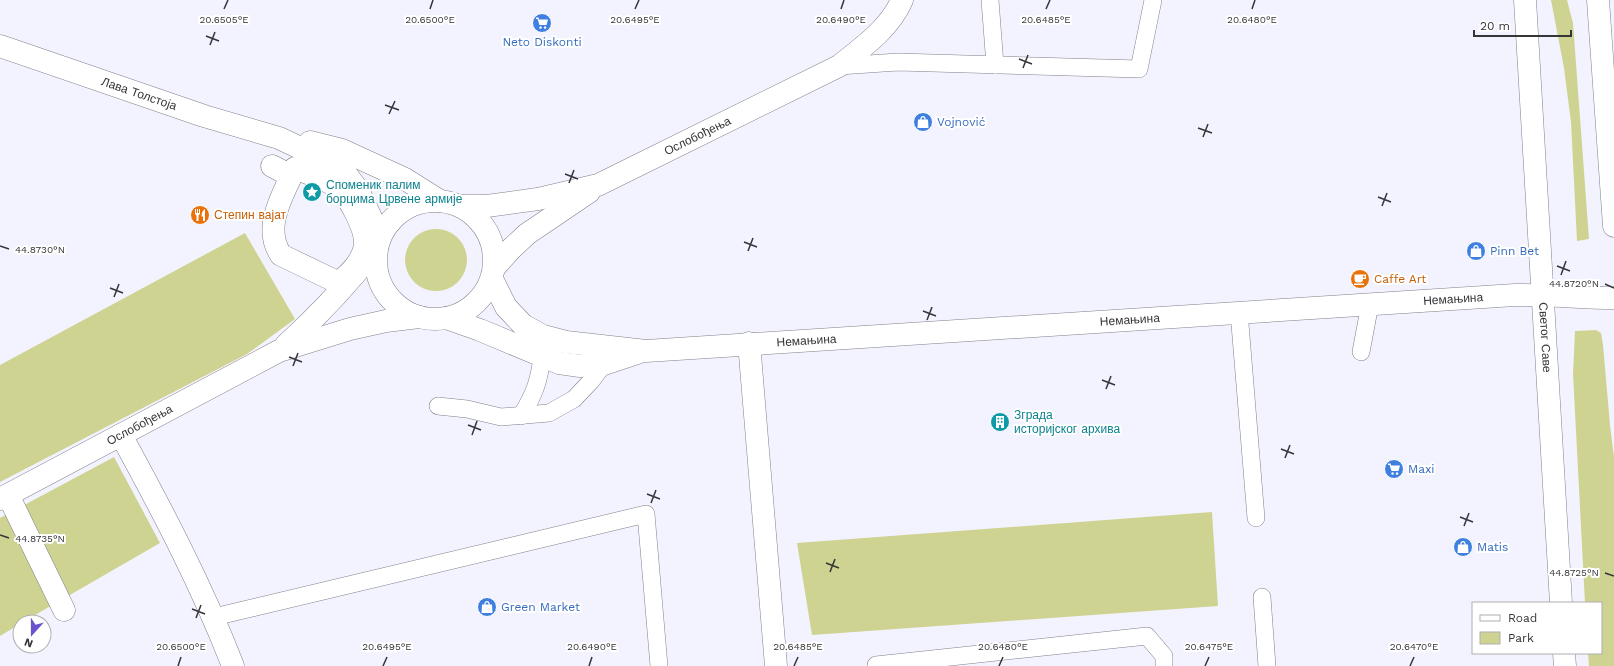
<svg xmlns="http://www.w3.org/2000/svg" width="1614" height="666" viewBox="0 0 1614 666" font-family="'Work Sans',sans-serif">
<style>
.green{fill:#cfd392}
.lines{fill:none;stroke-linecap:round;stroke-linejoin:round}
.lane-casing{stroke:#80808a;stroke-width:18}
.street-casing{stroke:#80808a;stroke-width:23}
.secondary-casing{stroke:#80808a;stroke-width:23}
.lane{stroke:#fff;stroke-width:17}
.street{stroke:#fff;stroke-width:22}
.secondary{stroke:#fff;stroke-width:22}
.ticks{fill:none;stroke:#353539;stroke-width:1.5}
.labels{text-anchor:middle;stroke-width:4;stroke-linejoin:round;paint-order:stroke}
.shop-label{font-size:12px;fill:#366cbe;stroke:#fff;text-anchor:start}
.street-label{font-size:12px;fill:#353539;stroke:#fff}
.culture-label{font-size:12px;fill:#0d838f;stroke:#fff;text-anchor:start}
.food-label{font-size:12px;fill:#c56008;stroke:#fff;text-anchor:start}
.ticks-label{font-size:10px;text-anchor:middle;fill:#353539;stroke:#fff;stroke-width:4;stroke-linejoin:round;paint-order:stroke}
</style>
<rect width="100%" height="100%" fill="#f3f3ff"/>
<g class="green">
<polygon points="1551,0 1567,0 1573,23 1589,239 1577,241 1571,122 1564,68"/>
<circle cx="436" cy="260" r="31"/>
<polygon points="245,233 295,319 247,354 0,482 0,365"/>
<polygon points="1596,330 1601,333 1603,345 1610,425 1614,457 1614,666 1589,666 1588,653 1601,653 1601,603 1585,603 1573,374 1575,331"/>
<polygon points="114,457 160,543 23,622 20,622 20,624 0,636 0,518"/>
<polygon points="1212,512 1218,606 812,635 797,543"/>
</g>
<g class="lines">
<defs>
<g id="lane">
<polyline points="990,0 995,65"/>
<polyline points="839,66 898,62 1139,69 1153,0"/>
<polyline points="1239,312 1256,518"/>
<polyline points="1361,352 1370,304"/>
<polyline points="438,406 467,409 501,417 549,413 574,399 591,381 604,364"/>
<path d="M521 416C534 395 539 382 542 357"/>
<polyline points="1262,597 1267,666"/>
<polyline points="214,617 646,514 659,666"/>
<polyline points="876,665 1147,636 1164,656 1164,666"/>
</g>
<g id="street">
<path id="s1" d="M0 46 204 116 279 138 330 162 347 175 358 190 380 237"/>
<polyline points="310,142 342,150 405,179 440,201"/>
<polyline points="272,166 291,176"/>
<path d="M295 168C309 174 328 179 339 189 350 198 366 230 365 244 364 258 350 276 337 282L281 255C262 227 283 195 295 168Z"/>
<path id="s2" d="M492 279 506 307 523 325 543 336 566 342 646 351 1515 295C1548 294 1581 298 1614 298"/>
<polyline points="446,318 480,330 559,363 580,366 604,364 637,353"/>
<polyline points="749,343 776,666"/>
<path d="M121 435C162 510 202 586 233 666"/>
<polyline points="8,495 64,610"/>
</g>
<g id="secondary">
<path id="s3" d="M1525 0 1561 603"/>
<polyline points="1598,0 1614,226"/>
<circle cx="435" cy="260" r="59"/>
<path id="s4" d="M460 206H487L538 199 598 185 839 66C863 47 890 28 902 0"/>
<polyline points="494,268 511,249 527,234 589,192"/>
<path d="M286 345C319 315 349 283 377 247"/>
<path id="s5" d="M0 499 279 351 350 329 386 321 419 317"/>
<polyline points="1564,653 1565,666"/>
</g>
</defs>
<use href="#lane" class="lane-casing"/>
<use href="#street" class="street-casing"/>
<use href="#secondary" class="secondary-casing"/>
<use href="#lane" class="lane"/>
<use href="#street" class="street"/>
<use href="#secondary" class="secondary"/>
</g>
<path class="ticks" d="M224 9 228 0M430 9 433 0M635 9 639 0M841 9 844 0M1046 9 1050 0M1252 9 1255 0M206 36 219 41M210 45 215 32M1019 59 1032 64M1023 68 1028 55M385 105 399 110M389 114 395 101M1198 128 1212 133M1203 137 1208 124M565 174 578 179M569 183 574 170M1378 197 1391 202M1382 206 1387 193M744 242 757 247M0 246 9 249M748 251 753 238M1557 266 1570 271M1561 275 1566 261M1605 284 1614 288M110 288 123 293M114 297 119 284M923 311 936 316M927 320 932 307M289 357 302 362M293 366 298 353M1102 380 1115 385M1106 389 1111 376M468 425 481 430M472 435 477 421M1281 449 1294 454M1285 458 1290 445M647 494 660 499M651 503 656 490M1460 517 1473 522M1464 526 1469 513M0 535 9 538M826 563 839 568M830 572 835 559M1605 573 1614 576M192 609 205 614M196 618 201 605M178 666 181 657M383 666 387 657M589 666 592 657M794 666 798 657M999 666 1003 657M1205 666 1209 657M1410 666 1414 657"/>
<defs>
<symbol id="supermarket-disc" viewBox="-11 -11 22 22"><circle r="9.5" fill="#3f7fe0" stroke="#fff"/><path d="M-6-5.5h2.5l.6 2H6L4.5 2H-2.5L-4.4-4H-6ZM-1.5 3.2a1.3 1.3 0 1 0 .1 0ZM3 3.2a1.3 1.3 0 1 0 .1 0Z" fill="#fff"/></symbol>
<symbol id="shop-disc" viewBox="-11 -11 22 22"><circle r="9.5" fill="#3f7fe0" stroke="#fff"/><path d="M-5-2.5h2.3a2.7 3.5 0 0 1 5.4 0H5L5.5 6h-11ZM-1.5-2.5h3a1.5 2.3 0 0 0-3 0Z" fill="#fff"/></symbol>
<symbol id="sight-disc" viewBox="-11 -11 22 22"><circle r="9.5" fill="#0f9aa8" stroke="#fff"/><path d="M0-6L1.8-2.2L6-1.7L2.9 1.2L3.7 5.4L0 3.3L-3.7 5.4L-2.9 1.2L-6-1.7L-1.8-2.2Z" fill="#fff"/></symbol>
<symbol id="restaurant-disc" viewBox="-11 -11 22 22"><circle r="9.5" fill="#e8710a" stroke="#fff"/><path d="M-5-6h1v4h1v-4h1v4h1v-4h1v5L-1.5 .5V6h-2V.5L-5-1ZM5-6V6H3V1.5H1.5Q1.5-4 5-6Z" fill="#fff"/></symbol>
<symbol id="cafe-disc" viewBox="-11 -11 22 22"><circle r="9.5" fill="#e8710a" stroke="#fff"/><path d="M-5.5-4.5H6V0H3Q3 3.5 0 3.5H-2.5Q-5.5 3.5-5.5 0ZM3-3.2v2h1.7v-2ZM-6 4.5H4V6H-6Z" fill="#fff"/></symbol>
<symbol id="building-disc" viewBox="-11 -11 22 22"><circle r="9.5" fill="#0f9aa8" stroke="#fff"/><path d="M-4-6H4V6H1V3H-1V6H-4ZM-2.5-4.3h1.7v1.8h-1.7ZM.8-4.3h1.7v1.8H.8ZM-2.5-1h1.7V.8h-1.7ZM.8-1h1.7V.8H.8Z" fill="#fff"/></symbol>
</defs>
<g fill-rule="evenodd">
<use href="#supermarket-disc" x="531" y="12" width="22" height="22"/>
<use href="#shop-disc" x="912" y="111" width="22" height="22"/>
<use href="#sight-disc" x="301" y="181" width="22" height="22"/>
<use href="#restaurant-disc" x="189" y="204" width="22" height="22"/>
<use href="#shop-disc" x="1465" y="240" width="22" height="22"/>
<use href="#cafe-disc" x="1349" y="268" width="22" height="22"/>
<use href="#building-disc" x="989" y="411" width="22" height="22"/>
<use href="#supermarket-disc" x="1383" y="458" width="22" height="22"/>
<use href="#shop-disc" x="1452" y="536" width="22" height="22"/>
<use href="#shop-disc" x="476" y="596" width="22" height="22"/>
</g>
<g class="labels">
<g class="shop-label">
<text x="542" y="46" text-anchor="middle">Neto Diskonti</text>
<text x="937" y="126">Vojnović</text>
<text x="1490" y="255">Pinn Bet</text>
<text x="1408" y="473">Maxi</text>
<text x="1477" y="551">Matis</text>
<text x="501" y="611">Green Market</text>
</g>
<g class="street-label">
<text dy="4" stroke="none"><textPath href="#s1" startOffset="147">Лава Толстоја</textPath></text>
<text dy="4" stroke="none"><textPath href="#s4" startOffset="251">Ослобођења</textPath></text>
<text dy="4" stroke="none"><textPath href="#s2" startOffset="992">Немањина</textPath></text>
<text dy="4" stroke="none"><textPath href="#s2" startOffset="668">Немањина</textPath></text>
<text dy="4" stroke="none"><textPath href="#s3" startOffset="338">Светог Саве</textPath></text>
<text dy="4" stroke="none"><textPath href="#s2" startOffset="344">Немањина</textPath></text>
<text dy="4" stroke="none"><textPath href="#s5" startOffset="158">Ослобођења</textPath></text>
</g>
<g class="culture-label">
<text x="326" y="189">Споменик палим<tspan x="326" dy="14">борцима Црвене армије</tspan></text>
<text x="1014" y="419">Зграда<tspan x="1014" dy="14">историјског архива</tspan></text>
</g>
<g class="food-label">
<text x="214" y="219">Степин вајат</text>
<text x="1374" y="283">Caffe Art</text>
</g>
</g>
<g class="ticks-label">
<text x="430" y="23">20.6500°E</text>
<text x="635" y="23">20.6495°E</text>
<text x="841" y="23">20.6490°E</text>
<text x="1046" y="23">20.6485°E</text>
<text x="1252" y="23">20.6480°E</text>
<text x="224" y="23">20.6505°E</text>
<text x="40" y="253">44.8730°N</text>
<text x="1574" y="287">44.8720°N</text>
<text x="40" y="542">44.8735°N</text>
<text x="1574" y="576">44.8725°N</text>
<text x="181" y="650">20.6500°E</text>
<text x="387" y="650">20.6495°E</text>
<text x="592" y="650">20.6490°E</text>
<text x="798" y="650">20.6485°E</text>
<text x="1003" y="650">20.6480°E</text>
<text x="1209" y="650">20.6475°E</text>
<text x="1414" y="650">20.6470°E</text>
</g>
<rect x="1472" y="602" width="130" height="52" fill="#ffffff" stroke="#aeaeb0"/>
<rect x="1480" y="615" width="20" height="6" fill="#ffffff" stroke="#aeaeb0"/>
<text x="1508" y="622" font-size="12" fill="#353539">Road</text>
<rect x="1480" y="632" width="20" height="12" fill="#cfd392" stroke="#aeaeb0"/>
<text x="1508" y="642" font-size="12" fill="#353539">Park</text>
<g transform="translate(32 634) rotate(201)"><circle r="19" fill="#ffffff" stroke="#aeaeb0"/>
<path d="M0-3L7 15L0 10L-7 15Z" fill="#6a53cc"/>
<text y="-6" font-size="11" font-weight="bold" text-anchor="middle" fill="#353539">N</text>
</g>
<path d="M1474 30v6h97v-6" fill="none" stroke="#353539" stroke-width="2"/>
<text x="1480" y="30" font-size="12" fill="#353539" stroke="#ffffff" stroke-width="3" paint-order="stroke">20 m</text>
</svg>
